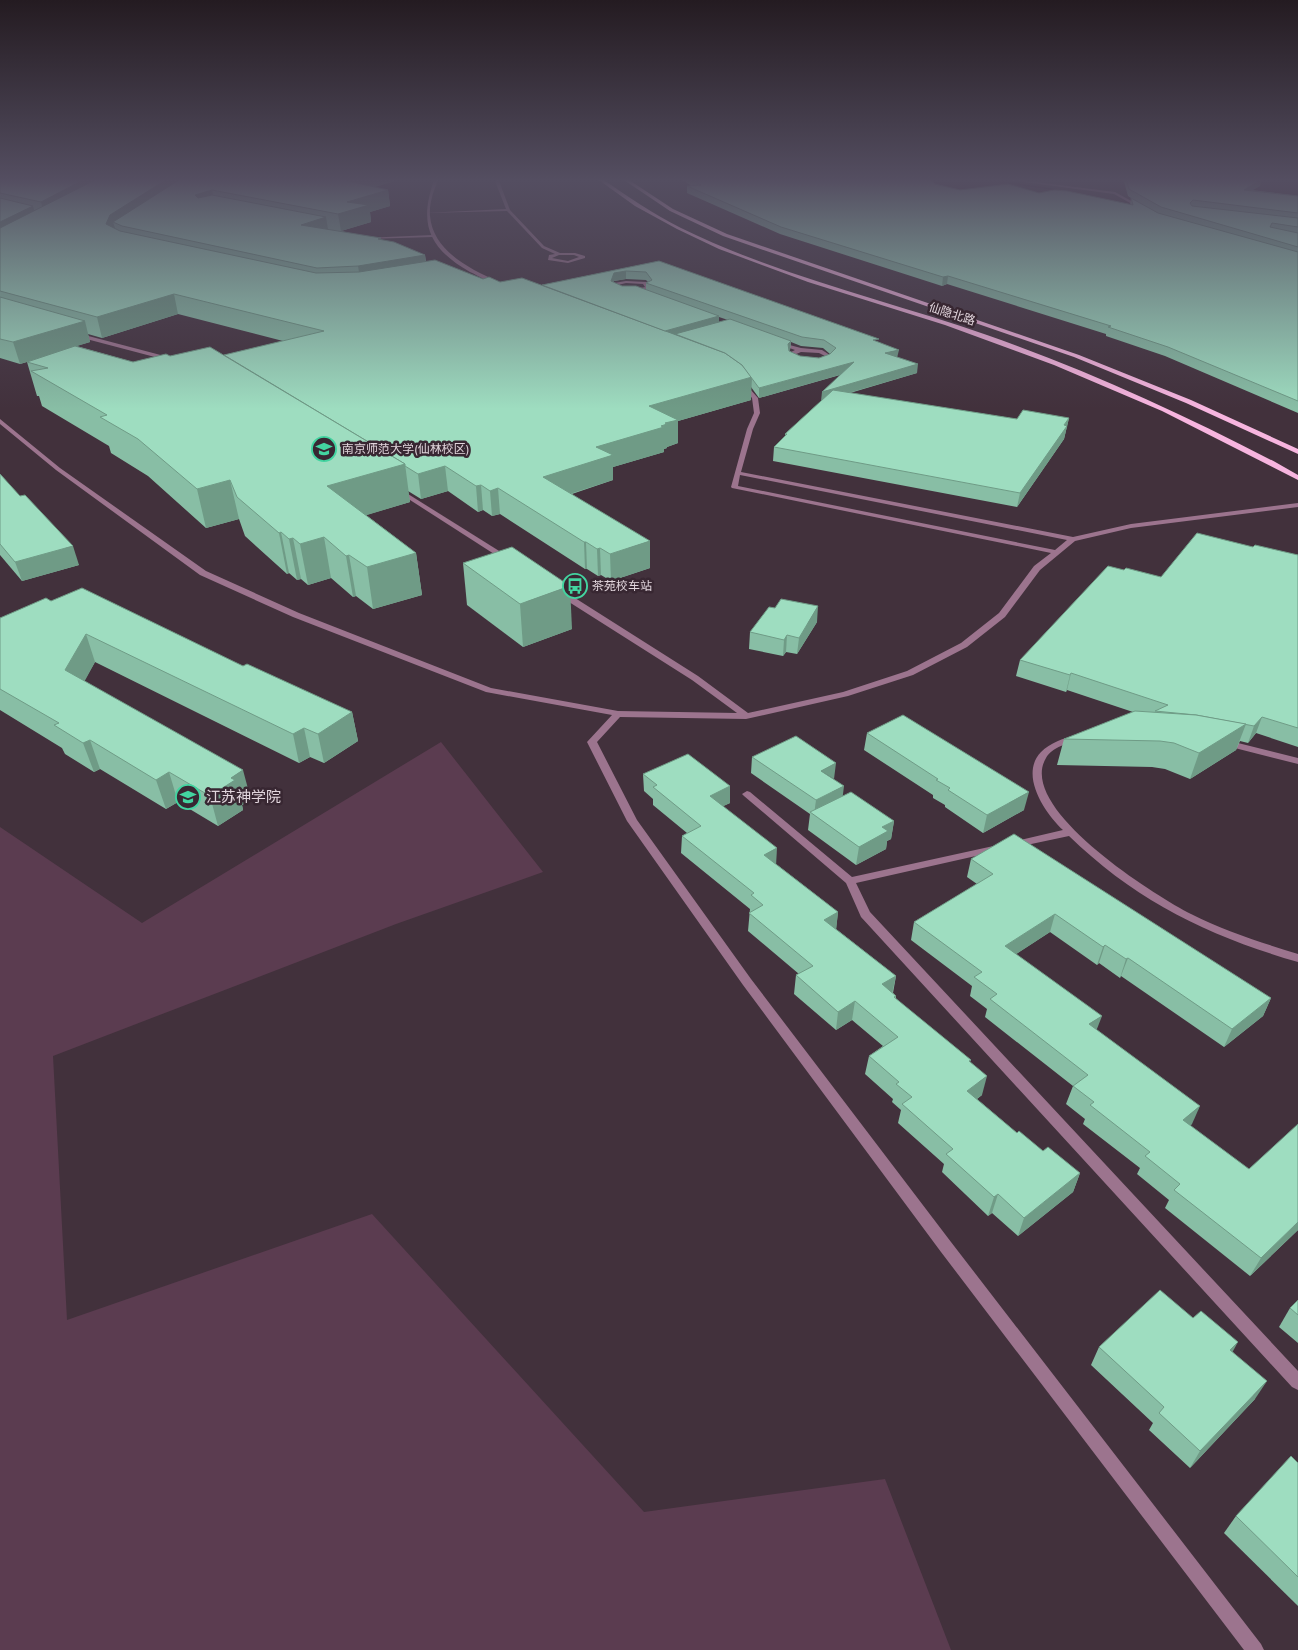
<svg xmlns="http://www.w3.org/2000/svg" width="1298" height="1650" viewBox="0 0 1298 1650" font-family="Mulish,'Noto Sans SC',sans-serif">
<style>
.green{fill:#5b3c50}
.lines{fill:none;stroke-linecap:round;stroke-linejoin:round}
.stream{fill:#300825;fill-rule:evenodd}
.lane{fill:#9c748e;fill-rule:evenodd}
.street{fill:#9c748e;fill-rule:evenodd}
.primary{fill:#f7b5df;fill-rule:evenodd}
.wall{fill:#88bea5;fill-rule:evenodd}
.shaded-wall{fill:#6f9b86}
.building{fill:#9eddc0;stroke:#6f9b86}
.labels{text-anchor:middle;stroke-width:5;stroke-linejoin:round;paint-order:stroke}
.far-street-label{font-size:12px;fill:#e1d5dc;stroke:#382732}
.far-poi-label{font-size:12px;fill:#e1d5dc;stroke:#382732;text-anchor:start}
.poi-label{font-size:15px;fill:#e1d5dc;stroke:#382732;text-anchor:start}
</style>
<rect width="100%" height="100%" fill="#42313c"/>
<polygon class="green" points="441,742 543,872 396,924 53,1056 67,1320 372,1214 644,1512 885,1479 951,1650 0,1650 0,827 142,923"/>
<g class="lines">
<polygon class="stream" points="968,178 979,178 1056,189 1054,190"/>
<g class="lane">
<path d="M497 178H501L499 181 510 210 544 246 560 253H575L585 256V258L568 263 548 260 549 255 555 254 542 248 507 211 425 213 506 209 495 181ZM559 255H574L579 257 568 261 552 258Z"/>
<polygon points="432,235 433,237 366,239 364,238"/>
<path d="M626 281 646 282 650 287C640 295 624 294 613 288L614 283ZM626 283 643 284 645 287 632 290 617 287 618 285Z"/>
<path d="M778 342 801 348 822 350 833 357C822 369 801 367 789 358V353L795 350 778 344ZM801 352 819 353 827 357C817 364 805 362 794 357V355Z"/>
<path d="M1076 735 1081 738 1079 740C1069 743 1052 747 1046 758 1016 808 1154 895 1191 914 1225 931 1262 943 1298 954V962C1208 936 1136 901 1069 836L1012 848 1008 847 1007 845 1008 843 1063 830C1045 813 1019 775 1041 752 1050 743 1064 738 1076 735Z"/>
<polygon points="1226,740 1298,758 1298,764 1223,745 1221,743"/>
<polygon points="747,791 750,792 852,877 998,845 1002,846 1003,848 998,851 856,883 870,912 1298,1371 1298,1390 1292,1387 861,917 846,883 744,796 742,794"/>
</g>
<g class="street">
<path d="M435 178H439C434 190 429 202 430 216 433 251 470 269 499 282V284C489 283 479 276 470 272 428 248 418 223 435 178Z"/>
<polygon points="993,178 1005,178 1115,192 1144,208 1141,209 1114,194"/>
<polygon points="77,333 172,358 173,359 170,361 75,336"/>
<path d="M742 380 758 398 760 413 753 429 741 472 1073 537 1131 524 1298 503V507L1131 528 1075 541 1040 570 1005 617 967 647 913 675 848 696 746 719 620 717 597 742 637 820 751 979 951 1242 1261 1644 1264 1650H1244L941 1252 743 985 627 821 587 742 612 715 486 692 293 617 200 575 56 470 0 424V419L60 468 206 571 299 613 491 688 618 711 737 713 692 680 558 595V591H564L698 676 748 713 843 692 907 671 961 643 999 613 1034 566 1051 553 732 488 731 487 747 429 754 413 752 398 739 382ZM740 475 1067 540 1055 550 738 486Z"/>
<polygon points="396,489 400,489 512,559 505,561 396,491"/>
</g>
<g class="primary">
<path d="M596 178H601C627 196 653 214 681 228 779 276 885 300 987 335 1087 370 1183 414 1277 463L1298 475V480L1162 411 1054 365 945 325 808 282 719 249 677 229 635 206Z"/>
<polygon points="621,178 626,178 673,209 727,234 1079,355 1191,400 1298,449 1298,454 1186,403 1074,357 723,236 670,211"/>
</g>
</g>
<g class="wall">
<path d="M0 178 394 181 375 187 388 190 390 206 370 212 371 222 341 231 381 240 425 255 426 261 483 279 500 282 542 285 659 261 878 342 917 373 850 393 1017 419 1069 418 1064 439 1017 507 773 461 774 447 785 437V434L821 401 840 375 759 398 751 387V400L678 421V443L667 447V448L664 449V452L613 467V480L572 494 650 568 611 581 601 575 598 576 587 569H585L500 514 492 516 483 510 478 512 448 491 421 499 408 491 410 502 366 515 416 553 422 595 373 609 356 596 353 597 331 578 308 585 301 579 297 580 289 573 287 574 245 536 239 519 206 528 148 476 111 453 109 446 42 406 39 396H37L27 362 20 364 0 358ZM626 279 646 280 648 282 646 283V290L622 286 613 282 614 281ZM178 314 283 341 224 355 170 356 133 362 76 346 90 342 88 334 102 338ZM719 317 728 320 719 322ZM791 342 801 346 823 348 830 354 819 358 800 356 789 351 790 350Z"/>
<polygon points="679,178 923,178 935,184 960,190 1039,193 1130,205 1131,198 1128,196 1123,178 1254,178 1260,186 1252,190 1298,196 1298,413 1165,356 1106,336 1106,334 947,284 942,286 780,234 687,193 687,186 692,186"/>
<polygon points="0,474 79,565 22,581 0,555"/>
<polygon points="1253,547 1298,555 1298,747 1256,733 1248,743 1240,741 1236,750 1190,779 1165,769 1152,767 1057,765 1064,739 1133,712 1067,690 1066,692 1016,676 1020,660 1124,570 1161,577"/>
<polygon points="463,563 572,629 523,647 467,605"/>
<polygon points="51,601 243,666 352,712 358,741 324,763 310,757 299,763 95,662 84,681 251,800 242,805 243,810 218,826 178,802 166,809 100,769 94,772 65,754 62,748 0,710 0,618"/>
<polygon points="817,622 797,654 786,652 783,656 749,649 750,632"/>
<polygon points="867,733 1024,810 983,833 945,807 945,805 933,798 933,795 864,750"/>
<polygon points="752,757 842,796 894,821 891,839 887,841 886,849 856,865 808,830 810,814 751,773"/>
<polygon points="643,774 730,786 730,803 723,806 776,864 838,912 836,929 896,976 893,993 896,996 896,999 971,1060 970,1062 982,1095 977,1099 1017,1133 1043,1151 1080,1173 1073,1192 1018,1236 992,1213 988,1216 942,1172 944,1164 898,1123 901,1110 892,1102 893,1099 865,1074 869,1056 883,1046 852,1020 836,1030 794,994 796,975 799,974 748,931 750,909 681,853 682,836 687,833 653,805 653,799 644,791"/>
<polygon points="971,859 1271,998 1263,1016 1224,1047 1121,976 1120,978 1099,963 1097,965 1050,932 1016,954 1097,1030 1192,1124 1190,1125 1298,1230 1250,1276 1165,1208 1169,1200 1137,1174 1140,1168 1083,1124 1085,1119 1066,1104 1073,1086 985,1017 987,1009 970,996 972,986 911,940 914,922 977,884 967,877"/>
<polygon points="1298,1300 1298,1343 1279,1327 1290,1308"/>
<polygon points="1099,1347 1233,1352 1255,1399 1190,1468 1149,1430 1153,1423 1091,1365"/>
<polygon points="1298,1463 1298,1606 1224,1533 1236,1516"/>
</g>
<g class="shaded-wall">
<polygon points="87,178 121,178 46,219 41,202"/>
<polygon points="169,178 197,178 113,222 116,231 106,224 110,215"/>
<polygon points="348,178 394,178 394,181 346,196 344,180"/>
<polygon points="1262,179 1260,186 1242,196 1244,190"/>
<polygon points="212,190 215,206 198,211 195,195"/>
<polygon points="388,190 390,206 370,212 371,222 341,231 338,214 347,202"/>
<polygon points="33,206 38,223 0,243 0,222"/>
<polygon points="326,217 329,235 301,225"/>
<polygon points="425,255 427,274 361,285 358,266"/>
<polygon points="626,271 626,279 614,281 611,289 611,281 614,273"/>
<polygon points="948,276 947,284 942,286 943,277"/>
<polygon points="174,294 178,314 102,338 97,317"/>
<polygon points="719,316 719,325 671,338 658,333"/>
<polygon points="85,321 90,342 20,364 13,342"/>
<polygon points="791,341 790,350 787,353 788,344"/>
<polygon points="899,350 897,358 885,353"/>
<polygon points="854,362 853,371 759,398 759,388"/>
<polygon points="918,364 917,373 821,401 822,392"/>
<polygon points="752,377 751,400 678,421 678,443 667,447 667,448 664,449 664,452 613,467 613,480 545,502 543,477 649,406"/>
<polygon points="1069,418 1064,439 1017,507 1020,493"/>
<polygon points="405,464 410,502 334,525 327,486"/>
<polygon points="445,466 448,491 421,499 418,474"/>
<polygon points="230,480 239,519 206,528 197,489"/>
<polygon points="481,485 483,510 478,512 476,486"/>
<polygon points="498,488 500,514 492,516 490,491"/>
<polygon points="281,532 289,573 287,574 279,533"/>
<polygon points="324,537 331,578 308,585 300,544"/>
<polygon points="293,538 301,579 297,580 289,539"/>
<polygon points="650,541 650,568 611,581 610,554"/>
<polygon points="584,542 586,542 587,569 585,569"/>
<polygon points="73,546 79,565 22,581 15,562"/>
<polygon points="600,548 601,575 598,576 597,549"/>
<polygon points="416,553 422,595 373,609 367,567"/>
<polygon points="349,555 356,596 353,597 346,556"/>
<polygon points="570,586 572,629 523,647 520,604"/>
<polygon points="818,606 817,622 797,654 799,638"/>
<polygon points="86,634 95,662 75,699 65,670"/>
<polygon points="787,635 786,652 783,656 784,640"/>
<polygon points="1071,673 1067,690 1066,692 1070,675"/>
<polygon points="352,712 358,741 324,763 318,734"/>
<polygon points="1262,717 1256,733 1248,743 1254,726"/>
<polygon points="1246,724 1236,750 1190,779 1199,753"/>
<polygon points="304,728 310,757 299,763 293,734"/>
<polygon points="90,740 100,769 94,772 83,743"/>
<polygon points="836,763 834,779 821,771"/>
<polygon points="243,770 251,800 242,805 243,810 218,826 210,796 231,778"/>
<polygon points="169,772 178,802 166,809 156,780"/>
<polygon points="730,786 730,803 709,813 710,796"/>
<polygon points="844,786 842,802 814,815 816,800"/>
<polygon points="1029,792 1024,810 983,833 987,815"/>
<polygon points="894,821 891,839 887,841 886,849 856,865 859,847 882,827"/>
<polygon points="777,848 776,866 764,855"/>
<polygon points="838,912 836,931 824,920"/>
<polygon points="1055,914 1050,932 1001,964 1005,946"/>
<polygon points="1105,945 1099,963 1097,965 1103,947"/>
<polygon points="1128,958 1121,976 1120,978 1126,959"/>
<polygon points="896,976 892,994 882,984"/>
<polygon points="1271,998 1263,1016 1224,1047 1232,1029"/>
<polygon points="855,1001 852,1020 836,1030 838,1012"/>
<polygon points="1102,1016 1095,1034 1089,1024"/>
<polygon points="987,1076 982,1095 962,1109 967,1091"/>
<polygon points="1200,1106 1192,1124 1175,1138 1183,1120"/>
<polygon points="1080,1173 1073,1192 1018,1236 1024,1218"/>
<polygon points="998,1194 992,1213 988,1216 994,1197"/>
<polygon points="1298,1222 1298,1230 1250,1276 1261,1258"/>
<polygon points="1238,1342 1228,1360 1230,1350"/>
<polygon points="1267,1381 1255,1399 1190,1468 1200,1451"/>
</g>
<g class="building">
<polygon points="0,178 87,178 41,202 0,193"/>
<polygon points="99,178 169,178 110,215 106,224 120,231 316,273 359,272 435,260 483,279 489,277 500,282 522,278 725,353 742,365 752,377 649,406 678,420 665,423 667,424 661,426 664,427 596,447 613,455 543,477 650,541 610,554 600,548 597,549 586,542 584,542 498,488 490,491 481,485 476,486 445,466 418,474 405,466 405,464 224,355 324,331 174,294 97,317 0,291 0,228"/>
<polygon points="182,178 348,178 344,180 388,190 347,202 369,205 338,214 212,190 195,195 198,198 212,195 326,217 301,225 381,238 378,239 394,242 425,255 358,266 317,268 122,226 113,222"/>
<polygon points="690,178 923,178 930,179 935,184 960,190 1008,184 1039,193 1054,190 1067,191 1133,205 1131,198 1158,213 1298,252 1298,401 1168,347 1108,327 1111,326 948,276 943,277 781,227 687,186 701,185"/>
<polygon points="1126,178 1254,178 1262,179 1244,190 1298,196 1298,213 1193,200 1190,203 1192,206 1298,218 1298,227 1272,223 1270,227 1298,233 1298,247 1161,207 1129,189"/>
<polygon points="0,198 33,206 0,222"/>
<polygon points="659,261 879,339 873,340 899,350 885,353 918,364 822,392 854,362 759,388 742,365 725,353 675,334 730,319 791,341 788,344 789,351 800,356 819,358 830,354 836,348 824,340 802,337 646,283 652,280 646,272 626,271 614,273 611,281 622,286 636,286 719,316 665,331 542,285"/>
<polygon points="0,297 85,321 13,342 0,339"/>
<polygon points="75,346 133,362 166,354 170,356 210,347 405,464 327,486 416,553 367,567 349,555 346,556 324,537 300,544 293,538 289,539 281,532 279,533 237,497 230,480 197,489 138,439 100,417 107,415 31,371 48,368 27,362"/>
<polygon points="833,390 1017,419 1023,410 1069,418 1064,425 1067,426 1020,493 774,447 787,434 785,434"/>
<polygon points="0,474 20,496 25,495 73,546 15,562 0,544"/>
<polygon points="1197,533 1253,547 1255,545 1298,555 1298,728 1262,717 1254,726 1196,715 1155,711 1168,705 1071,673 1070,675 1020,660 1108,566 1124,570 1126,568 1161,577"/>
<polygon points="512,547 570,586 520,604 463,563"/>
<polygon points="82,588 243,666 247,664 352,712 318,734 304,728 293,734 86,634 65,670 243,770 231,778 235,780 210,796 169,772 156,780 90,740 83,743 54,725 59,723 0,689 0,618 46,598 51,601"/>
<polygon points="781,599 818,606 799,638 787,635 784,640 750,632 769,607 775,608"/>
<polygon points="1135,711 1196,715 1246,724 1199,753 1174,743 1160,741 1064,739"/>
<polygon points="903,715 1029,792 987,815 948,790 950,788 936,780 938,779 867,733"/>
<polygon points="796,736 836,763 821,771 844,786 816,800 752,757"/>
<polygon points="688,754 730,786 710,796 777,848 764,855 838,912 824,920 896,976 882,984 896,996 894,997 971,1060 969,1061 987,1076 967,1091 1017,1133 1019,1131 1043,1151 1048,1147 1080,1173 1024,1218 998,1194 994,1197 946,1154 953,1149 902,1104 912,1097 896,1084 899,1082 869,1056 898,1037 855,1001 838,1012 796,975 813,966 749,913 763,905 751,895 754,893 682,836 701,826 653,787 657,785 643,774"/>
<polygon points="851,792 894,821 882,827 888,831 859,847 810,812"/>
<polygon points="1014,834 1271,998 1232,1029 1128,958 1126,959 1105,945 1103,947 1055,914 1005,946 1102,1016 1089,1024 1200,1106 1183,1120 1249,1169 1298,1124 1298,1222 1261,1258 1174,1190 1180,1184 1145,1156 1150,1152 1090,1105 1094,1102 1073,1086 1088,1075 990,999 997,994 974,977 982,972 914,922 993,874 971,859"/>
<polygon points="1160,1290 1193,1318 1201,1311 1238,1342 1230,1350 1267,1381 1200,1451 1159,1413 1164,1407 1099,1347"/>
<polygon points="1298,1300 1298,1315 1290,1308"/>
<polygon points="1291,1456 1298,1463 1298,1577 1236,1516"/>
</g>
<linearGradient id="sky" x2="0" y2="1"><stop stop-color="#241b21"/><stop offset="0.44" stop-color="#544e61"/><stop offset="1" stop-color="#544e61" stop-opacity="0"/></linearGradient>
<rect width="1298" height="409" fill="url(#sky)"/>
<defs>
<symbol id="university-ring" viewBox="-11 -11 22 22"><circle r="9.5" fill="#382732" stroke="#43d4a0" stroke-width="1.5"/><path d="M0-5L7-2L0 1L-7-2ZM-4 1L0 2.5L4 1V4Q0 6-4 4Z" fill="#43d4a0"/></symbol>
<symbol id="bus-ring" viewBox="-11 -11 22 22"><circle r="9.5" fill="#382732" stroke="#43d4a0" stroke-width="1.5"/><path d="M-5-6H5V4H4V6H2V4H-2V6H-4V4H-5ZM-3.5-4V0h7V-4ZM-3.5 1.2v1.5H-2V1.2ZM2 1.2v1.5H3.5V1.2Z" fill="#43d4a0"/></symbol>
</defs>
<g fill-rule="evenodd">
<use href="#university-ring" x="310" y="435" width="28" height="28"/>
<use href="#bus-ring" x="561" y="572" width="28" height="28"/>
<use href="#university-ring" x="174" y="783" width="28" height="28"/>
</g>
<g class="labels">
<g class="far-street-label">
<text transform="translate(952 314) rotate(18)" y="4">仙隐北路</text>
</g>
<g class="far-poi-label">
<text x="342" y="453">南京师范大学(仙林校区)</text>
<text x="592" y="590">茶苑校车站</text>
</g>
<g class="poi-label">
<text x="206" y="802">江苏神学院</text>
</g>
</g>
</svg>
